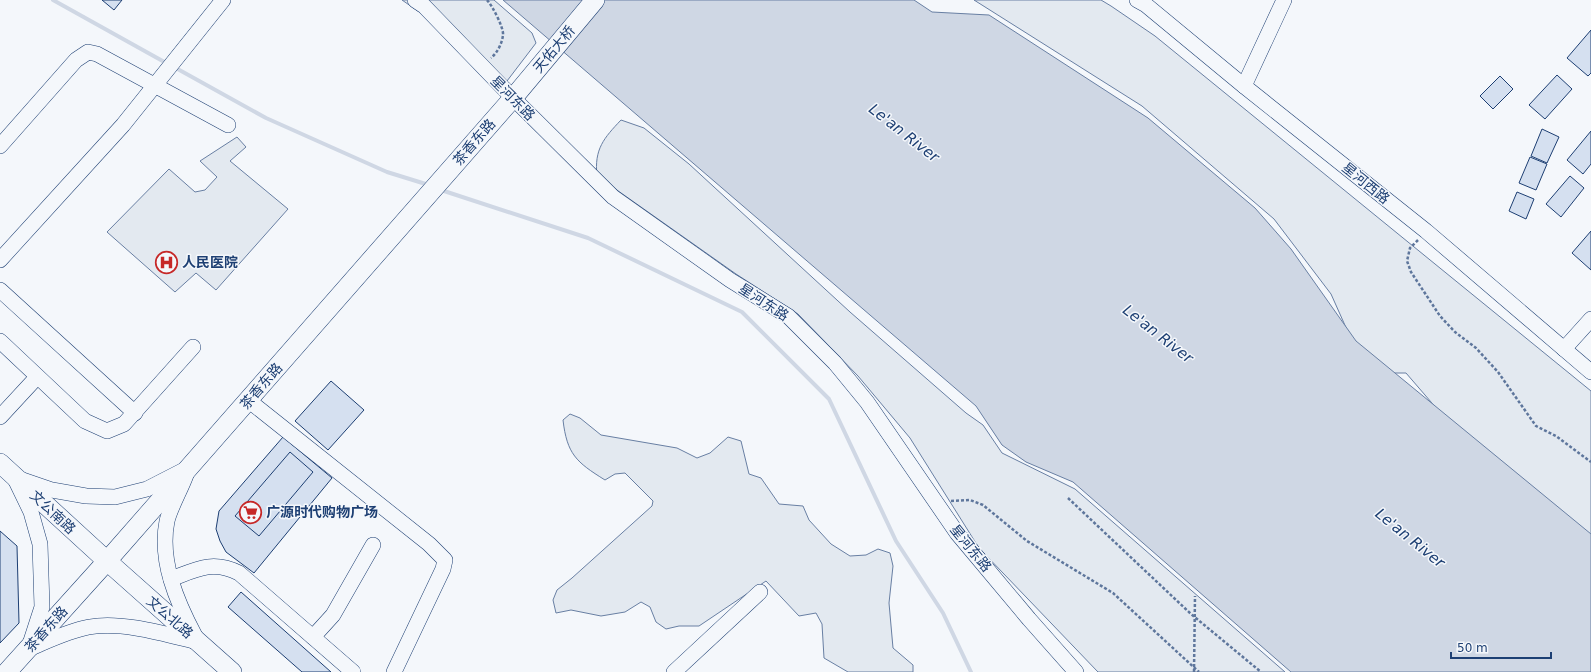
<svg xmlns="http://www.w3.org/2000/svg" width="1591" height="672" viewBox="0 0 1591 672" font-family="'DejaVu Sans','Noto Sans SC',sans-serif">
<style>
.green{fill:#e3e9f0;stroke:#687fa3}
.water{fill:#cfd7e4;stroke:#687fa3}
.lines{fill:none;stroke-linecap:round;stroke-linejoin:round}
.stream{stroke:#cfd7e4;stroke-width:4}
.building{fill:#d5e0f0;stroke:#1d3f73}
.minor-casing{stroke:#1d3f73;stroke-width:16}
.major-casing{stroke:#1d3f73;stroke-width:20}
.path{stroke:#5e769c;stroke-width:2.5;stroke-dasharray:3 2;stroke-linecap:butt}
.minor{stroke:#f4f7fb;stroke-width:15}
.major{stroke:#f4f7fb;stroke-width:19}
.labels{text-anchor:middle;stroke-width:3;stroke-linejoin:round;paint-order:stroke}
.street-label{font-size:14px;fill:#1d3f73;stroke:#f4f7fb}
.poi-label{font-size:14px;font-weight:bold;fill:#1d3f73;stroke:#f4f7fb;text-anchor:start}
.water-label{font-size:15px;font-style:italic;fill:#1d3f73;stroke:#f4f7fb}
</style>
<rect width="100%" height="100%" fill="#f4f7fb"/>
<g class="green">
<polygon points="402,0 494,0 532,33 536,43 507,81 474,50"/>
<polygon points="974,0 1101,0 1111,6 1155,36 1591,391 1591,555 1463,439 1406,373 1385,373 1356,350 1331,294 1274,219 1142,106"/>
<path d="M621 120 644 128 689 164 850 312 966 413 983 425 1002 453 1075 489 1285 672H1098L979 548 910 438 858 376 798 314 736 274 597 176C594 149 604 138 621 120Z"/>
<polygon points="237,137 246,147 230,161 288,209 216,290 196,273 175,292 107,232 169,169 195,192 205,190 217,177 200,161"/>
<path d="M570 414 580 418 601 435 677 448 697 458 710 453 728 437 741 441 749 474 761 478 779 504 803 506 809 520 831 544 850 556 866 555 878 549 890 553 893 566 889 603 893 648 913 665V672H848L824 658 822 624 816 613 799 616 766 581 699 626H679L666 629 656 622 650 607 641 602 625 612 601 616 571 610 556 613 553 600 557 590 572 578 652 506 653 501 625 473 615 474 605 480C576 462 567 454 563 420Z"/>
</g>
<polygon class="water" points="503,0 914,0 932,12 989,15 1148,118 1255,208 1291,249 1356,341 1591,534 1591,672 1291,672 1073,482 1026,462 1002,445 976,406"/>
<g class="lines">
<g class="stream">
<polyline points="53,0 168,64"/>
<polyline points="174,67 266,118 387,172 429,185"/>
<polyline points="441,190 588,238 742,312 829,399 896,541 943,613 971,672"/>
</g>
</g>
<g class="building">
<polygon points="102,0 122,0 114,10"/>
<polygon points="1591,30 1591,73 1588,76 1567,58"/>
<polygon points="1557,75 1572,89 1545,119 1529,105"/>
<polygon points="1500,76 1513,89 1493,109 1480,96"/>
<polygon points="1542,129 1559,137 1547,163 1531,156"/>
<polygon points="1591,131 1591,164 1583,174 1567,160"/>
<polygon points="1530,157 1547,164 1536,190 1519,183"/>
<polygon points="1570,176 1584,188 1561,217 1546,204"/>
<polygon points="1517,192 1534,199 1526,219 1509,211"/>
<polygon points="1591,231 1591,270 1572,253"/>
<polygon points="331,381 364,410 328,450 295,421"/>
<polygon points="283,437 332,478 254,573 226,552 220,541 216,529 219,511"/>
<polygon points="290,452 313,472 259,536 235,516"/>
<polygon points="0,531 17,546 19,623 0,643"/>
<polygon points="241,592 331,672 302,672 228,607"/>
</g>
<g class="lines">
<defs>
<g id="minor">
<polyline points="415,0 424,6 513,98 613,197 730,280 788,316 835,363 867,402 957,533 1029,619 1076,672"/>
<polyline points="1137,0 1146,5 1244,86 1426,231 1591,372"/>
<polyline points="1244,86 1284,0"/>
<polyline points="0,146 76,60 88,52 97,54 228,125"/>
<polyline points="0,260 123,125 223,0"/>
<polyline points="0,290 135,413"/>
<polyline points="0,341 85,421 107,431 124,424 193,347"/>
<polyline points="1564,349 1591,319"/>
<polyline points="248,400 429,544 445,560 443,569 394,672"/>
<polyline points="0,417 37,377"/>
<path d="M186 475C181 489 170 508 167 521 159 561 177 602 195 636"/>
<polyline points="20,479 52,490 86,496 115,497 147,489 184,470"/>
<polyline points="16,481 31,512 40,544 42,607 30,644"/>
<path d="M171 579C197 569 213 560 239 573L353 672"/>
<polyline points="313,637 333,615 373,545"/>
<path d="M31 648C50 640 68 631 89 627 122 621 165 634 198 642"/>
<polyline points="674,672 760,592"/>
</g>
<g id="major">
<polyline points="0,463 107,561 232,672"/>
<polyline points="7,672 107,561 513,98 595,0"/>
</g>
</defs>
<use href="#minor" class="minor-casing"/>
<use href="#major" class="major-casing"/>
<g class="path">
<path d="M487 0C492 5 504 28 503 35 502 44 497 53 491 58"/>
<polyline points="1418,240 1410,248 1407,261 1411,272 1440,316 1455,332 1476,348 1498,372 1536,426 1556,436 1591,462"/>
<polyline points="1068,498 1191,614 1261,672"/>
<polyline points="951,501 970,500 983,505 1027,541 1113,593 1199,672"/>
<polyline points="1194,672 1195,596"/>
</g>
<use href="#minor" class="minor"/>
<use href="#major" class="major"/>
</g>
<defs>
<symbol id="hospital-ring" viewBox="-11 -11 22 22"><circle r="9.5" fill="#f4f7fb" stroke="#c62828" stroke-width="1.5"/><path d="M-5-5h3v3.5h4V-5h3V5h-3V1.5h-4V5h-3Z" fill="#c62828"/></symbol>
<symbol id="supermarket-ring" viewBox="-11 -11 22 22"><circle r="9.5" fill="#f4f7fb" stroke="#c62828" stroke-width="1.5"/><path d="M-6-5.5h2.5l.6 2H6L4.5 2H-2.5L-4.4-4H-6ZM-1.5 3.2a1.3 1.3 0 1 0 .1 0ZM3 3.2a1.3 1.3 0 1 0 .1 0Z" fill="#c62828"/></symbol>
</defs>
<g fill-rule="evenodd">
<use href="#hospital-ring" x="154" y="250" width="25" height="25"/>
<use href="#supermarket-ring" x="238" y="500" width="25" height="25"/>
</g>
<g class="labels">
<g class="street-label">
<text transform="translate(554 49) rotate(-50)" y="5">天佑大桥</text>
<text transform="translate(513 98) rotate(45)" y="5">星河东路</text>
<text transform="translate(474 142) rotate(-49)" y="5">茶香东路</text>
<text transform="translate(1366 183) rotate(39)" y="5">星河西路</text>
<text transform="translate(764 302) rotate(33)" y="5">星河东路</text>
<text transform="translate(261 386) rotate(-49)" y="5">茶香东路</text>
<text transform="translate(53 512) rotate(43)" y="5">文公南路</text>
<text transform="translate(971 548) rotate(51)" y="5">星河东路</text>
<text transform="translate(170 617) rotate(41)" y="5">文公北路</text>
<text transform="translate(46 629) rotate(-48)" y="5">茶香东路</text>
</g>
<g class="poi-label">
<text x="182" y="267">人民医院</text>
<text x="266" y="517">广源时代购物广场</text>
</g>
<g class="water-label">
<text transform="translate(904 133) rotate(38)" y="5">Le'an River</text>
<text transform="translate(1158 334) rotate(38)" y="5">Le'an River</text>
<text transform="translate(1410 538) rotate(39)" y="5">Le'an River</text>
</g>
</g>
<path d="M1451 652v6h100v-6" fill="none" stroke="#1d3f73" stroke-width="2"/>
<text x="1457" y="652" font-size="12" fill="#1d3f73" stroke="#f4f7fb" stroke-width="3" paint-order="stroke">50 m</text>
</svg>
